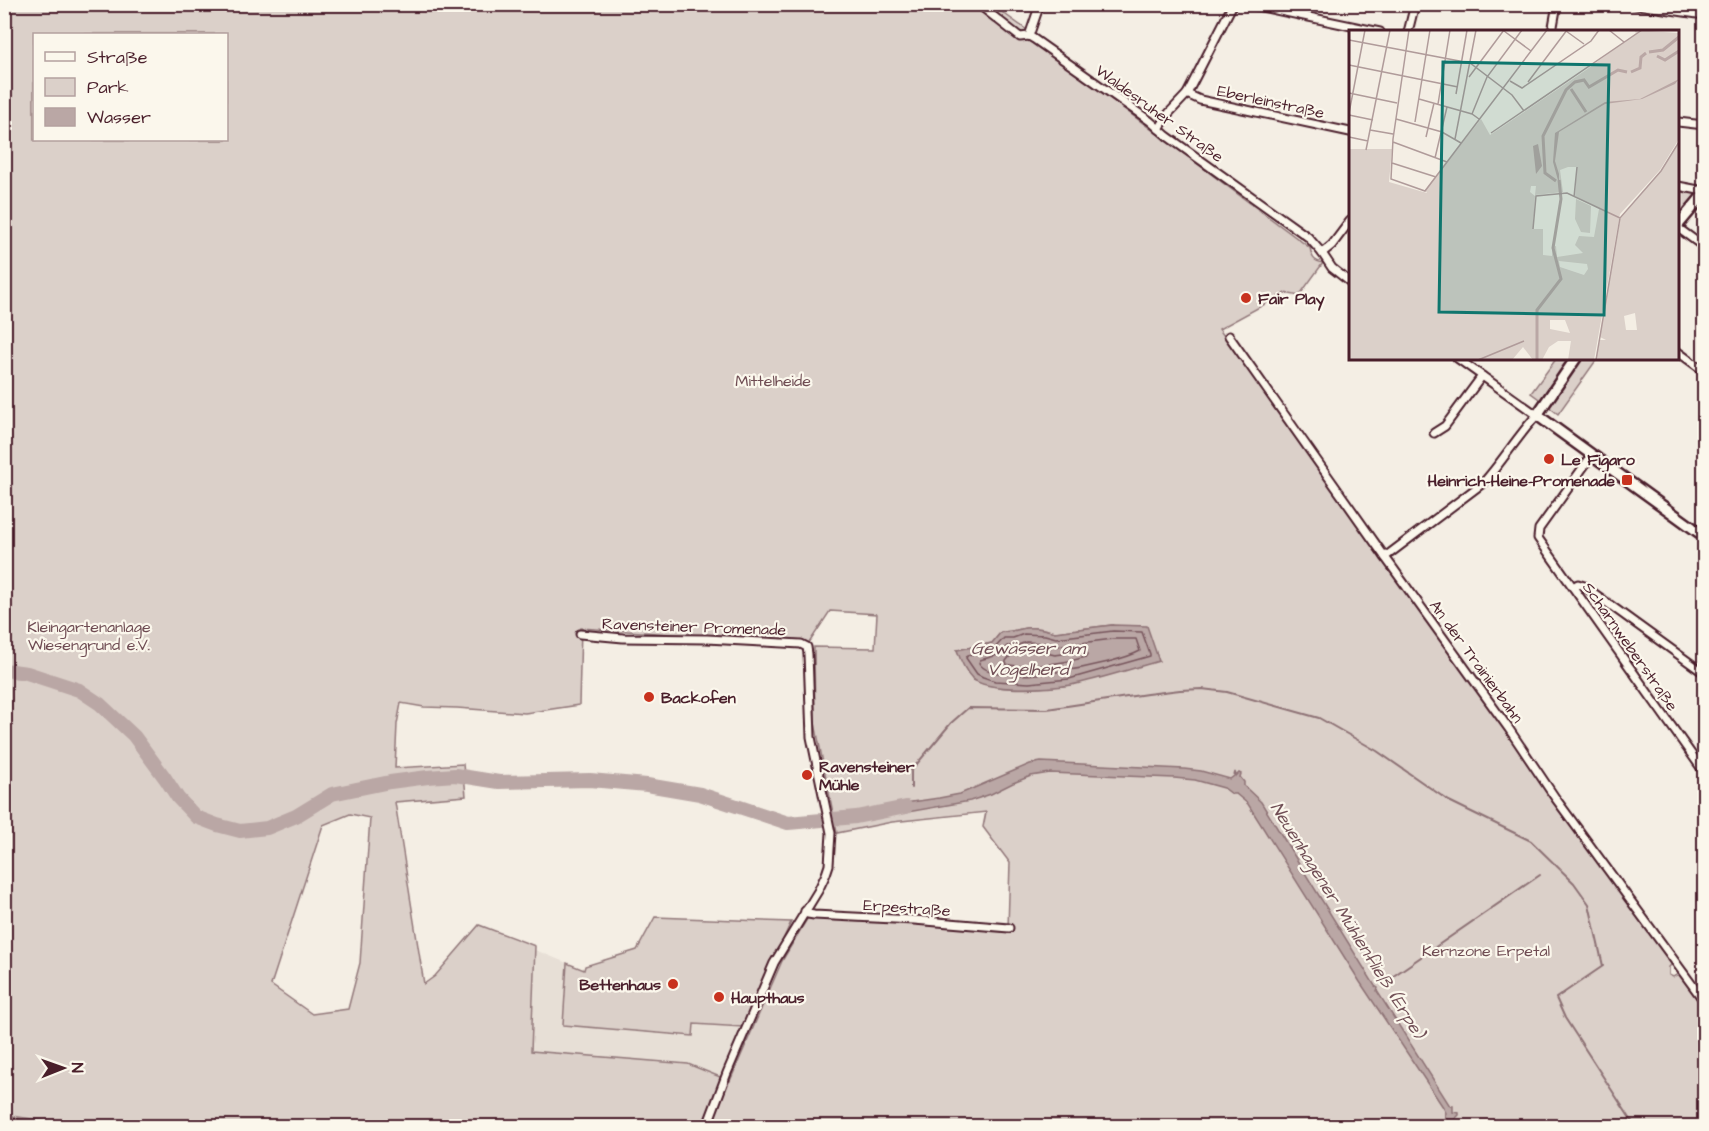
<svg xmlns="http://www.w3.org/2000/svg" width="1709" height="1131" viewBox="0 0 1709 1131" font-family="'Architects Daughter',sans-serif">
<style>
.built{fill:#e7dfd6}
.green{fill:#dbd0c9;stroke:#92787a;stroke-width:1.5;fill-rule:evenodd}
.water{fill:#baa7a5;stroke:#8d7174;stroke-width:1.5}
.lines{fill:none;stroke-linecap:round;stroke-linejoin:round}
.shore{stroke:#77555c;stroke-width:1.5}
.stream{stroke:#8d7174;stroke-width:2}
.river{stroke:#baa7a5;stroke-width:14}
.street-casing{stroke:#4a1f2b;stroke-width:11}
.secondary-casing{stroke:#4a1f2b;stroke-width:14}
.street{stroke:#fbf7ec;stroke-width:7}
.secondary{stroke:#fbf7ec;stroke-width:9}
.poi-dot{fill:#c8321e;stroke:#fbf7ec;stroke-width:2}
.labels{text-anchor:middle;stroke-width:4.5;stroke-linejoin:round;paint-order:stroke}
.street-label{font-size:16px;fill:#4a1f2b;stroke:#fbf7ec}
.poi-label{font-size:16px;font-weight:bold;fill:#4a1f2b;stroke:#fbf7ec;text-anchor:start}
.park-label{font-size:16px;fill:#6e4b52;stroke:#fbf7ec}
.water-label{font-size:18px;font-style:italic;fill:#714f56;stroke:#fbf7ec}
.inset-river{fill:none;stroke:#baa7a5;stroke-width:3}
.inset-road{fill:none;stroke:#b09b9a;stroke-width:1.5}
.view{fill:#0f766e;fill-opacity:0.15;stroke:#0f766e;stroke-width:3}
.inset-edge{fill:none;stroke:#4a1f2b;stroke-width:3}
</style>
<rect width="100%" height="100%" fill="#f4eee4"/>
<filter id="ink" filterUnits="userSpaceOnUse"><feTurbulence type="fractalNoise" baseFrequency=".0167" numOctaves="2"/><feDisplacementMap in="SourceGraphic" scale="12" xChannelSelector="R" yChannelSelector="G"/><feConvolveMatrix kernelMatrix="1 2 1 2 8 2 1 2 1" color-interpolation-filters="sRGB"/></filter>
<g filter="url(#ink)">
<polygon class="built" points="535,950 567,963 564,1025 692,1036 694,1024 743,1027 721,1077 688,1064 531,1051"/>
<g class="green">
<path d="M5 5H992L1041 40 1076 73 1310 248C1312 257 1313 261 1323 263L1299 296 1285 293 1219 329 1377 552 1507 729 1549 797 1674 962 1669 967V975L1673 977 1680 973 1704 1007V1126H79L5 1115ZM34 34H226V140H34ZM830 611 877 614 875 648 814 647 815 723 837 833 892 822 986 812 983 827 1010 863 1008 928 810 914 782 961 730 1081 688 1064 531 1051 535 946 479 925 435 976 424 984 395 802 466 796 463 764 395 768 397 724 401 703 424 707 457 708 525 713 579 705 581 628 809 643ZM1112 625 1070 685C1037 688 1004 693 973 680L957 650 992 643 1001 632C1009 632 1013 631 1021 629 1031 626 1045 629 1055 632ZM350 814 370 818 360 963 348 1009 312 1014 271 985 323 825Z"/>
<polygon points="1678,190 1693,192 1699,196 1678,219"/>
<polygon points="1556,359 1573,359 1542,401 1531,393"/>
<polygon points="1582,359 1597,359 1558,414 1548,406"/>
<polygon points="655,917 791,922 743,1027 694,1024 693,1036 563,1025 567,963 584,970 585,966 637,950"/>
</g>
<g class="water">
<path d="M1112 625 1147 626 1159 661C1130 669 1100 679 1071 685 1051 688 986 693 972 678 965 671 960 659 957 650L992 643 1001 632C1009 632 1013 631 1021 629 1031 626 1045 629 1055 632Z"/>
<polygon points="1041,762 1184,769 1201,771 1230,779 1234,776 1235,772 1236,776 1239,773 1241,774 1240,777 1244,782 1244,786 1261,802 1375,986 1378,988 1377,991 1450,1106 1453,1106 1453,1112 1459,1113 1459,1115 1455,1119 1455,1126 1448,1126 1445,1115 1446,1113 1443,1107 1360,982 1248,804 1236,794 1232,794 1224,788 1195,780 1174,778 1050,773 1031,776 1013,783 991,794 970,801 891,815 890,808 898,804 939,798 960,794 1030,764"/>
</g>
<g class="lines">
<g class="shore">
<polygon points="1113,631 1142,632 1150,654 1150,656 1069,679 1029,683 995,681 983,677 977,674 966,658 968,655 994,649 1004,638 1013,638 1024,634 1045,635 1056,638"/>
<path d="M1113 639H1136L1140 651C1117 664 994 690 979 663L980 660 998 655 1007 646H1016L1026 642 1044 643 1057 646Z"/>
<path d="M1027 651 1042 652 1055 655 1085 651 1088 654 1086 657C1068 662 1023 670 1006 664V661L1011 655Z"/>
</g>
<g class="stream">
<polyline points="911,788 911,771 951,723 968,708 1047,709 1147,694 1180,690 1202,689 1227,692 1319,718 1377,751 1449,801 1531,841 1574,883 1589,904 1603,966 1556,998 1565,1018 1635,1126"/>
<polyline points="1389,979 1540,875"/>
</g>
<polyline class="river" points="4,670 27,673 79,690 100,704 134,736 165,778 178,798 196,817 217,825 240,831 267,828 296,816 332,794 390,782 428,777 455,775 499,782 590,780 647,785 700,794 788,823 856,817 906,807"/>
<defs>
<g id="street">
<polyline points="978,4 1020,37 1029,36 1034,39 1150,121 1167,136 1308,237 1322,253 1332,268 1350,282"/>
<polyline points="1247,4 1380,32"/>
<polyline points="1631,4 1704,15"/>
<polyline points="1408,32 1415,4"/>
<polyline points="1552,32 1557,4"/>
<polyline points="1029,36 1040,4"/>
<polyline points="1187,94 1200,100 1350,132"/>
<polyline points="1678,122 1704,125"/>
<polyline points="1159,129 1169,113 1187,94 1233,4"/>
<polyline points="1678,186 1704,191"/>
<polyline points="1678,228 1704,247"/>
<polyline points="1322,253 1332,245 1350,221"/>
<polyline points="1229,336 1385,557 1509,729 1556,799 1704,1001"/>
<polyline points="1678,352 1704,371"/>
<polyline points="1434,433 1445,426 1482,376"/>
<polyline points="1592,455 1539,529 1538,538 1704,772"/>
<path d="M1385 557 1483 483C1502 462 1517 437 1537 415L1457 358"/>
<polyline points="1573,587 1578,584 1584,586 1704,673"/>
<polyline points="580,634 623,638 707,639 801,644 807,647 808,654 811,737 831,833 829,865 826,874 818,891 774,963 727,1073 707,1126"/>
<polyline points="805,911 808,914 814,915 914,920 1009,928"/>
</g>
<g id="secondary">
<polyline points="1678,225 1704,194"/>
<polyline points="1576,358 1537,415 1704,536"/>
<polyline points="4,1124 21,1126"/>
</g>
</defs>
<use href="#street" class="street-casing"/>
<use href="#secondary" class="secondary-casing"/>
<use href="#street" class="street"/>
<use href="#secondary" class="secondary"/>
</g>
</g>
<g class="poi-dot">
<circle cx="1246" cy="298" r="6"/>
<circle cx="1549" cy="459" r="6"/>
<rect x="1621" y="474" width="12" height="12" rx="3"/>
<circle cx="649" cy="697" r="6"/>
<circle cx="807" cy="775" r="6"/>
<circle cx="673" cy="984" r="6"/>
<circle cx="719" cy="997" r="6"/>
</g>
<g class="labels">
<g class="street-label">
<text transform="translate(1271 101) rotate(12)" y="6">Eberleinstraße</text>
<text transform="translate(1160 113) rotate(36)" y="6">Waldesruher Straße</text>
<text transform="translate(694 626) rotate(2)" y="6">Ravensteiner Promenade</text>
<text transform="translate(1631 646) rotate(55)" y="6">Scharnweberstraße</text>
<text transform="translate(1477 661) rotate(54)" y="6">An der Trainierbahn</text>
<text transform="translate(907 907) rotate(4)" y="6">Erpestraße</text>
</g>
<g class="poi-label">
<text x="1258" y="304">Fair Play</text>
<text x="1561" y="465">Le Figaro</text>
<text x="1615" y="486" text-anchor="end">Heinrich-Heine-Promenade</text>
<text x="661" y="703">Backofen</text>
<text x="819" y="772">Ravensteiner<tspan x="819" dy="18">Mühle</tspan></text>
<text x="661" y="990" text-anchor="end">Bettenhaus</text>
<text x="731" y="1003">Haupthaus</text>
</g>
<g class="park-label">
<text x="773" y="386">Mittelheide</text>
<text x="89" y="632">Kleingartenanlage<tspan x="89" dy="18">Wiesengrund e.V.</tspan></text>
<text x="1486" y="956">Kernzone Erpetal</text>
</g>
<g class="water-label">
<text x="1028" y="654">Gewässer am<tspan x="1028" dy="21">Vogelherd</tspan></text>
<text transform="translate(1348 920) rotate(58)" y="6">Neuenhagener Mühlenfließ (Erpe)</text>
</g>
</g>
<g transform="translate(1349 30)">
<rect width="330" height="330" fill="#f4eee4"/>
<path d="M285 0 330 3V109L311 140 271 184 245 330H219L222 311H209L200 317 193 330H184L174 317 163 330H0V119H43L40 152 78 163 76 160 132 89 141 105 237 40 287 3ZM219 137H228L226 166 250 179 245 207 230 206 226 215 234 223 208 227 207 216 203 217V226L194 225V199H184L186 166 181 162 182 156H187L186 165 214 162 211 140ZM210 231 238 234 239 239 235 245 211 237ZM201 290H216L221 303 201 299ZM330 113V330H247L251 310H257L251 307 271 189 312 141ZM286 283 288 300H277L275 286ZM227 169 242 176 241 203 232 202 226 189Z" fill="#dbd0c9" fill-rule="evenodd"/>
<path d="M330 49 326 54 293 69 256 74 210 102 206 131 210 144V154L204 132 206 103 256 72 291 69ZM189 114 193 136 187 144 184 116Z" fill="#baa7a5"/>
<path class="inset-river" d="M300 22 314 20 330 7M308 26 316 30 330 21M282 42 291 38 292 27 297 23M222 59 237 82M207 151 196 143 194 106 217 60 226 52 235 50 240 57 269 40 278 42M188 330V280L212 249 204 218 212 169 210 150"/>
<path class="inset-road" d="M60 0 44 109 42 149 76 161 198 0M260 0 275 12M155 1 182 21M217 1 235 14M0 10 121 33 163 65 175 81M0 35 109 57M120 47 155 0M161 51 173 58 242 11 250 0M179 52 218 0M0 63 48 73M107 64 118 0M70 69 123 84 130 89M89 74 101 0M0 83 16 0M123 84 138 47 173 0M0 85 24 90M47 89 93 102 112 113M66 92 81 0M21 100 44 104M142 103 293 0M0 107 19 111M77 107 85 73M106 109 127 0M44 112 98 132M17 120 41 0M86 128 98 77M43 133 87 147M225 167 228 137M184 199 187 166 218 163 271 188M129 330 175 311M247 330 271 188 312 141 330 112"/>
<path class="view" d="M94 32 260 35 255 285 90 282Z"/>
<rect width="330" height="330" class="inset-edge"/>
</g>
<rect width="1709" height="1131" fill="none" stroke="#fbf7ec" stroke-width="24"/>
<rect x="12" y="12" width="1685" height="1107" fill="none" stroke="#4a1f2b" stroke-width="2" filter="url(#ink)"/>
<rect x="33" y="33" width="195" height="108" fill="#fbf7ec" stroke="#b4a19f" stroke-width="1.5"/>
<rect x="45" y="52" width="30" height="9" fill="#fbf7ec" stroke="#b4a19f" stroke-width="1.5"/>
<text x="87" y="63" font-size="18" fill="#4a1f2b">Straße</text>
<rect x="45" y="78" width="30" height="18" fill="#dbd0c9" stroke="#b4a19f" stroke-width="1.5"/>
<text x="87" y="93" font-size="18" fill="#4a1f2b">Park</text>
<rect x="45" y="108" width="30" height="18" fill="#baa7a5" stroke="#b4a19f" stroke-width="1.5"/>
<text x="87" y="123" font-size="18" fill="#4a1f2b">Wasser</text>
<g transform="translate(63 1068) rotate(89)" stroke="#fbf7ec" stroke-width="4.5" paint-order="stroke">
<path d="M0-4.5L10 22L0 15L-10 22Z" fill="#4a1f2b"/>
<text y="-9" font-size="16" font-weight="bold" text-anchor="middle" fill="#4a1f2b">N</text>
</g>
</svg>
